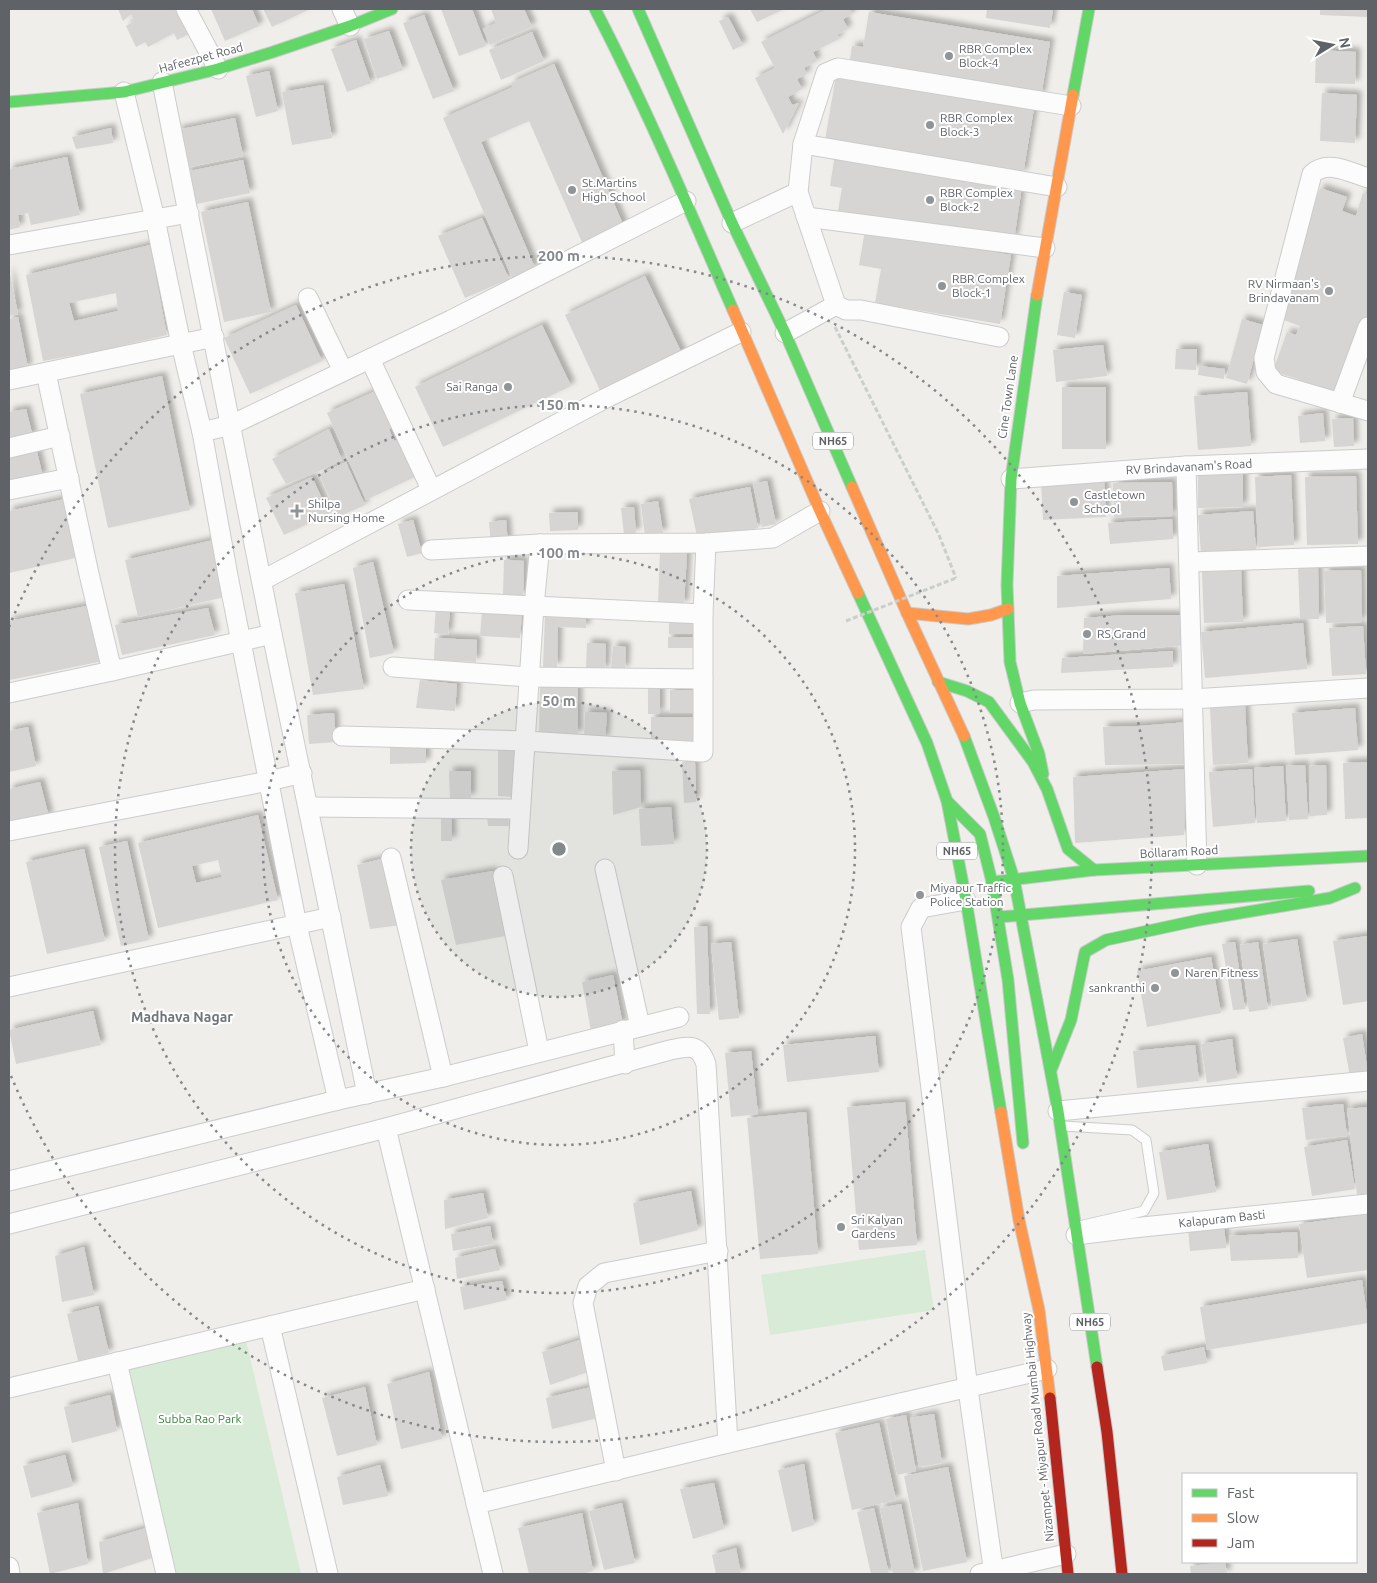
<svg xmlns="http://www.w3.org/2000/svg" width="1377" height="1583" viewBox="0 0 1377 1583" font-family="Ubuntu,sans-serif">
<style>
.green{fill:#d8ebd6}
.building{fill:#d6d5d3;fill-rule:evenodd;filter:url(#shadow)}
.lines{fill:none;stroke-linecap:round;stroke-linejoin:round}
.lane-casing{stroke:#cbcccc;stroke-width:11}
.street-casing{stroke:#cbcccc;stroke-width:21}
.fast-casing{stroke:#cacacb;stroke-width:13}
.slow-casing{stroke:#cacacb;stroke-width:13}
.jam-casing{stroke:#cacacb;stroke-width:13}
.path{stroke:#cacfcc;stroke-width:3;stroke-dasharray:5 2.5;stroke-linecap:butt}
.lane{stroke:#fdfcfc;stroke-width:9}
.street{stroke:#fdfcfc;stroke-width:19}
.fast{stroke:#63d668;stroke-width:11}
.slow{stroke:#ff974d;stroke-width:11}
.jam{stroke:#b3261e;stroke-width:11}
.path-bridge{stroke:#cacfcc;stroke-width:3;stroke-dasharray:5 2.5;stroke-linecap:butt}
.ring{fill:none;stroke:#84888a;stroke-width:2.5;stroke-dasharray:2.5 5}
.poi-dot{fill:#919496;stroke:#fff;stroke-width:2}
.labels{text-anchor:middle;stroke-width:4;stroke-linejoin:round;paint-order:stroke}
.shield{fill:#fff;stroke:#8f9295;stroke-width:1}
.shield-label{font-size:11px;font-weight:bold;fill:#5f6368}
.poi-label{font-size:12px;fill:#5f6368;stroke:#fff;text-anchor:start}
.street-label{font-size:12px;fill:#5f6368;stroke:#fff}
.park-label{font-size:12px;fill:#348238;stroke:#fff}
.neighbourhood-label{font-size:14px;font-weight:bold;fill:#70757a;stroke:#fff}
.centre{fill:#84888a;stroke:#fff;stroke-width:2.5}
.ring-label{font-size:15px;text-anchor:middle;font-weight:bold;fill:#84888a;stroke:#fff;stroke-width:4;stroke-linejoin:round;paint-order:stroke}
</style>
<defs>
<filter id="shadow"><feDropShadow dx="4.5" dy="-4.5" stdDeviation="2.5" flood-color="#0004"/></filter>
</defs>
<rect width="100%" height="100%" fill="#efeeea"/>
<g class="green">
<polygon points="925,1250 934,1310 770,1335 761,1275"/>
<polygon points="245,1336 301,1574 173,1574 123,1365"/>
</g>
<g class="building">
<polygon points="118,9 182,9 193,32 177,40 174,33 148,47 145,42 136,47 126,26 134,21 131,14 123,21"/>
<polygon points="211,9 252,9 259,26 225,41"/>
<polygon points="263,9 310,9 272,27"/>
<polygon points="441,9 472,9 486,46 459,56"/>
<polygon points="491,9 524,9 532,27 490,45 483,29 496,23"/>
<polygon points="750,9 784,9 757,22"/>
<polygon points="827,9 850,9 852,14 843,19 848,29 837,35 839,39 813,52 817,61 804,68 807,74 797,79 802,89 788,97 792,105 799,103 783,134 755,78 775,68 761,42"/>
<polygon points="987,9 1053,9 1050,28 986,18"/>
<polygon points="1320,9 1368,9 1368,17 1320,15"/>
<polygon points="869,12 1050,42 1041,97 849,66 852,46 863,47"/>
<polygon points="424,15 454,91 433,99 403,23"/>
<polygon points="728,17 743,45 733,50 719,21"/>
<polygon points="389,31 403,70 377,79 364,39"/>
<polygon points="532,32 544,61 501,80 489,50"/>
<polygon points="356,40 371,83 347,92 331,49"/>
<polygon points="1316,50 1356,52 1355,84 1315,83"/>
<polygon points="554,64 625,229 584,247 529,121 481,142 535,268 512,278 443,118 513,87 511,83"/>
<polygon points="269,71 278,111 256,117 246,76"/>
<polygon points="836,75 1034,108 1023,174 825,141"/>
<polygon points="323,85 332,138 292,145 282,92"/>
<polygon points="1322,93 1357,95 1355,143 1320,141"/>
<polygon points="235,118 243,156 185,168 177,130"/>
<polygon points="111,128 113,143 76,149 72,137"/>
<polygon points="835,155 1022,186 1014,240 838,211 842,188 830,186"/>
<polygon points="67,157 80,215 31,225 28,213 18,215 20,227 9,230 9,169"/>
<polygon points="243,160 250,193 192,205 185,172"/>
<polygon points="1320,188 1347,197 1342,211 1356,216 1363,193 1368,195 1368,314 1341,394 1273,371 1287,332 1296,335 1300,326 1281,319 1298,268 1293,267"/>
<polygon points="248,202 271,312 224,322 201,212"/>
<polygon points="482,218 509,279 465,298 438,236"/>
<polygon points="865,231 1011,255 1000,324 875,303 881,269 859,265"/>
<path d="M150 245 167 335 104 350 43 361 26 275ZM116 293 118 311 74 321 69 303Z"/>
<polygon points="9,269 18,314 9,316"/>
<polygon points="645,276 684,358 604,399 565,315"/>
<polygon points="1064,292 1082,295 1075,338 1057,335"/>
<polygon points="296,305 322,361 250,394 224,338"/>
<polygon points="18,317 28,368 9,372 9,319"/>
<polygon points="1242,319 1263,325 1247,384 1226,378"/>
<polygon points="542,325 571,386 443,447 415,387"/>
<polygon points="1103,345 1107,376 1056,382 1053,350"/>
<polygon points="1176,349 1197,349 1196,370 1175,369"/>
<polygon points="1199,366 1225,369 1224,379 1198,375"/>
<polygon points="162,376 190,510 108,528 80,394"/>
<rect x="1062" y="387" width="44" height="62"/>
<polygon points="380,389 393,427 389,429 394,441 398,440 419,475 366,500 327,413"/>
<polygon points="1247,392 1251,446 1198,450 1194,396"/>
<polygon points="26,409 33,437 9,442 9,412"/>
<polygon points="1323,413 1325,441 1300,443 1298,416"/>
<polygon points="1353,418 1354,446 1334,447 1332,419"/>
<polygon points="329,429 342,460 315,473 286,484 272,459"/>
<polygon points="37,452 43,477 9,484 9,458"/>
<polygon points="346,462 365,505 338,517 319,474"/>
<polygon points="1198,473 1243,473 1243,507 1198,508"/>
<polygon points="1291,475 1294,545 1258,547 1255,477"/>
<polygon points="1356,476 1358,544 1307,545 1305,477"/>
<polygon points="312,477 329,514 284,535 266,498"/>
<polygon points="1104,479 1106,517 1043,520 1041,482"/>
<polygon points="767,481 776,524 762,527 753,484"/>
<polygon points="1172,482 1173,516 1114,517 1113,483"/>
<polygon points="750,487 758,528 698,541 689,499"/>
<polygon points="65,499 75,558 9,573 9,511"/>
<polygon points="658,501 663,533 645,536 641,504"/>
<polygon points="634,507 636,533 624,534 621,508"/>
<polygon points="1253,511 1256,550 1201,554 1198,515"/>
<polygon points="578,512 578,530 550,531 549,513"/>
<polygon points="1172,519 1173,539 1110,544 1108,523"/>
<polygon points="413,520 422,553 407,557 398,524"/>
<polygon points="506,520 508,544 491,545 489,522"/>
<polygon points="218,539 229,596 138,617 125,560"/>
<polygon points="660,551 687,552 684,605 658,604"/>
<polygon points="504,560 524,561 523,597 503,596"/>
<polygon points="373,562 394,653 370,658 353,568"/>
<polygon points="1318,566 1319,619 1300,619 1298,567"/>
<polygon points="1169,568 1171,599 1057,608 1057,576"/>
<polygon points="1241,569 1243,622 1204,623 1202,570"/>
<polygon points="1361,570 1362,622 1326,623 1324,571"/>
<polygon points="344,584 364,689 313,695 295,593"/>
<polygon points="92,605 103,661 10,680 9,621"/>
<polygon points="208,608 215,635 122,655 115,625"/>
<polygon points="436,608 450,609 448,635 434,633"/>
<polygon points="482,611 522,613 520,638 480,636"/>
<polygon points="545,615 586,617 586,628 558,627 557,667 543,667"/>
<polygon points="1124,615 1186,615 1188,645 1083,654 1084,618"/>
<rect x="669" y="623" width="29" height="11"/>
<polygon points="1303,623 1307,669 1205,678 1201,632"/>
<polygon points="1363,626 1366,674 1332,676 1329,628"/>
<rect x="668" y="637" width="32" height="11"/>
<polygon points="435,638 477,640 476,662 434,660"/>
<polygon points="587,643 606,644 605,671 586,670"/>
<polygon points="613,646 626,647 625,670 611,669"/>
<polygon points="1173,651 1173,667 1061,673 1062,658"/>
<polygon points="420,680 457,684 455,711 416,708"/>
<polygon points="540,684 578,684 578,735 539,734"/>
<rect x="648" y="688" width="12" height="26"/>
<rect x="670" y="690" width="23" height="23"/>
<polygon points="1245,706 1248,763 1213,765 1210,708"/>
<polygon points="1355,708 1358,750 1295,755 1292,713"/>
<polygon points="585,712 607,713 605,740 584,739"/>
<polygon points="334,713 336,742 309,744 307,715"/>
<polygon points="651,717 700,717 700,745 651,744"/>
<polygon points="1188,722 1190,764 1105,765 1103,727 1139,726"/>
<polygon points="28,727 36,766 9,772 9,731"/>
<polygon points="390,746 426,746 426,763 390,764"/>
<polygon points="498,747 515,748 515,797 498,796"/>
<polygon points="682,762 695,762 696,802 684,803"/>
<polygon points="1368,762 1368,818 1345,819 1343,763"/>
<polygon points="1305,765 1308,819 1289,820 1286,766"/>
<polygon points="1326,765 1327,815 1310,816 1309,766"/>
<polygon points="1283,766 1286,821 1257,823 1254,768"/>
<polygon points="1186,769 1184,835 1075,843 1073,777"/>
<polygon points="1252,769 1255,823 1213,827 1209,772"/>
<polygon points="640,770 641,807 613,815 612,771"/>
<polygon points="449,771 471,771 471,798 450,799"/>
<polygon points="40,782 49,817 9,826 9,789"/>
<polygon points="671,807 674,844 641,846 639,809"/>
<polygon points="441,813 451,813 452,841 441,841"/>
<path d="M258 815 278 900 158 928 138 843ZM218 860 222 877 196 883 192 866Z"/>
<polygon points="487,815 512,815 512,826 488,826"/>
<polygon points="127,841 149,940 121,946 99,847"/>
<polygon points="84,849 105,941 47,954 26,862"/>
<polygon points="385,858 401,925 370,929 357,865"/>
<polygon points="493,871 505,936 456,945 441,880"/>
<polygon points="707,926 710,1014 697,1014 694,927"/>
<polygon points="1367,936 1368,947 1368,1001 1343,1005 1333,941"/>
<polygon points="1297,939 1307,1001 1272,1006 1263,944"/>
<polygon points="731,942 739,1018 719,1020 711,944"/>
<polygon points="1235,942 1245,1009 1233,1010 1222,944"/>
<polygon points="1258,942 1268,1009 1249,1012 1240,945"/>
<polygon points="1211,957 1221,1013 1147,1027 1137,971"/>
<polygon points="613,975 623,1025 591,1031 582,982"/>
<polygon points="93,1011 101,1045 16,1064 9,1030"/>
<polygon points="1362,1034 1368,1074 1350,1077 1343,1038"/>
<polygon points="875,1036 879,1072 787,1082 783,1045"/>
<polygon points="1232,1039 1237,1078 1207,1083 1201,1044"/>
<polygon points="1195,1045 1199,1081 1137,1088 1133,1051"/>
<polygon points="751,1051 758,1114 731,1117 725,1053"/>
<polygon points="905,1102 917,1245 859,1250 847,1107"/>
<polygon points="1343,1104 1347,1136 1306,1140 1302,1108"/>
<polygon points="1368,1107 1368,1194 1357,1195 1347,1109"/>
<polygon points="806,1112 818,1254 760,1259 747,1118"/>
<polygon points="1347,1140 1355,1189 1312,1196 1304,1147"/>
<polygon points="1208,1144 1216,1192 1167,1200 1159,1152"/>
<polygon points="691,1191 698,1230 640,1245 633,1203"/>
<polygon points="483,1193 488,1218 445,1229 444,1200"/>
<polygon points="1368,1214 1368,1270 1307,1278 1299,1224"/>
<polygon points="1224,1224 1226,1248 1190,1251 1188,1228"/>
<polygon points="490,1226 493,1244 453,1251 451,1234"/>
<polygon points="1297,1232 1298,1258 1231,1261 1229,1236"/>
<polygon points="84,1247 94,1295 62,1302 55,1256"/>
<polygon points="495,1249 500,1270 457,1279 455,1258"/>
<polygon points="1362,1280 1368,1323 1207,1350 1200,1307"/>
<polygon points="502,1281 507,1300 464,1310 460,1287"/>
<polygon points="98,1306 109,1353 78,1361 67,1314"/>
<polygon points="580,1340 588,1372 550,1385 542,1352"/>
<polygon points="1204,1347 1207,1363 1164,1371 1161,1356"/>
<polygon points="429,1372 442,1439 401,1449 387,1384"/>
<polygon points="365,1387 377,1445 337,1456 322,1398"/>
<polygon points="591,1387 598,1418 552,1429 546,1398"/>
<polygon points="110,1395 117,1431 72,1443 64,1407"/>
<polygon points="934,1414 942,1463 919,1467 910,1418"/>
<polygon points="906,1415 916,1471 897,1475 886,1419"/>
<polygon points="879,1423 896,1500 852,1510 835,1433"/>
<polygon points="65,1455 73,1486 31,1498 23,1466"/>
<polygon points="804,1464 814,1525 792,1532 778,1470"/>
<polygon points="380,1465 388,1496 343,1505 337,1477"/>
<polygon points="948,1467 967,1562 923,1571 904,1476"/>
<polygon points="714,1483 724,1529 693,1539 680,1489"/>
<polygon points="78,1503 88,1564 50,1574 37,1513"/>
<polygon points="622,1503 635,1563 604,1570 589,1511"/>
<polygon points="901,1504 915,1574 893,1574 880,1508"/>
<polygon points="874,1508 889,1574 871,1574 857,1512"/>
<polygon points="582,1513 593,1571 582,1574 529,1574 518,1528"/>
<polygon points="146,1528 152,1558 103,1574 99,1542"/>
<polygon points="736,1548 741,1574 716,1574 712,1555"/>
<polygon points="1225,1562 1227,1574 1191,1574 1190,1566"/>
</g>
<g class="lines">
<defs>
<polyline id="lane" points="1063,1126 1132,1130 1146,1140 1154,1193 1144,1211 1079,1226"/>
<g id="street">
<polyline points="186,9 218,69"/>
<polyline points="342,9 350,26"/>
<polyline points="162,82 272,634 367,1094"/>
<polyline points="124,92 155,219 181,344 202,432 228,576 297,925 338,1100"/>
<polyline points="803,144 1057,187"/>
<path d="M1368 178C1351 173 1328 159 1312 174L1264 358 1266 372 1276 384 1368 411"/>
<polyline points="806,217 1045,248"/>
<polyline points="732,223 798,192"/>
<polyline points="9,245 189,213"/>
<polyline points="308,298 343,371"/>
<polyline points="785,333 836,305"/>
<polyline points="999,337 861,310 846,310 836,305 798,192 803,144 826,73 838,68 1071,106"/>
<polyline points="370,359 431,489"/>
<polyline points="46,373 89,574 112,671"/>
<polyline points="9,380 214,337"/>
<polyline points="1340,403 1368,327"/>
<polyline points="202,432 231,425 451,320 686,201"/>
<polyline points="9,448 60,436"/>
<polyline points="1186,466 1197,865"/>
<polyline points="1011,479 1186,466 1368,459"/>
<polyline points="9,490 69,478"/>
<polyline points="431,550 540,544 706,543 773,538 820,511"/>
<polyline points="1189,562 1368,556"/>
<polyline points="263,580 604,399 741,332"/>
<polyline points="408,600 703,614"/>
<polyline points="393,667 529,677 703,679"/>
<polyline points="9,693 112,671 272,634"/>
<polyline points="1020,703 1034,700 1192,699 1368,688"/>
<polyline points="342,736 525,741 703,752 703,614 706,543"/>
<polyline points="309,807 520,809"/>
<polyline points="9,831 269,781 302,773"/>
<polyline points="518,849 534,606 540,544"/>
<polyline points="391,858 443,1077"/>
<polyline points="605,869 640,1026"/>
<polyline points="503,876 539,1051"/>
<polyline points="966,900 921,908 911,927 968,1389 994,1574"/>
<polyline points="9,987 331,917"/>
<polyline points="623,1030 625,1064"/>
<polyline points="1058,1111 1368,1081"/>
<polyline points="386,1128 493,1574"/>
<polyline points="9,1181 338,1100 443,1077 679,1017"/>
<path d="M9 1224 386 1128 670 1050C689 1046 699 1043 706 1064L728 1443"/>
<polyline points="1076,1235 1133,1228 1368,1204"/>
<polyline points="270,1326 328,1574"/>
<polyline points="117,1362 166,1574"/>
<polyline points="9,1388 425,1289"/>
<polyline points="616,1471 583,1303 588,1286 604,1273 718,1251"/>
<polyline points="476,1504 728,1443 1047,1369"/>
<polyline points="9,1567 10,1574"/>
<polyline points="980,1574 1066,1554"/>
</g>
<g id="fast">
<path d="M595 9C646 107 689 209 733 310"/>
<polyline points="638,9 732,223 785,333 852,487"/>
<polyline points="1073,95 1089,9"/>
<polyline points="9,102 124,92 218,69 273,52 350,26 392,9"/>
<polyline points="1037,295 1011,479 1007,585 1010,662 1020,703 1039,754 1043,774"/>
<polyline points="858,593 927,743 947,801 966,900 1001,1112"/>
<polyline points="938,682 967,691 989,702 1033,762 1047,789 1068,849 1094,870"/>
<polyline points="964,736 994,817 1014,879 1058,1111 1097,1367"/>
<polyline points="947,801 980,834 992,882 1008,980 1023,1143"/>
<polyline points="992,882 1094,870 1368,856"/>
<polyline points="999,917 1309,891"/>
<polyline points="1051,1070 1071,1020 1085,952 1106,940 1199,920 1330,898 1355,888"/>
</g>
<g id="slow">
<polyline points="1037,295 1073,95"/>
<polyline points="733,310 820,511 858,593"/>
<polyline points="852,487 907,613 964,736"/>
<polyline points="907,613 968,619 991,615 1008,609"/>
<polyline points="1001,1112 1019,1220 1039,1310 1050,1398"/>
</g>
<g id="jam">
<polyline points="1097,1367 1107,1432 1122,1574"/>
<polyline points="1050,1398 1068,1574"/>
</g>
</defs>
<use href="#lane" class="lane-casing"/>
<use href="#street" class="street-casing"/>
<use href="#fast" class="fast-casing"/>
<use href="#slow" class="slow-casing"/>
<use href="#jam" class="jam-casing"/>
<polyline class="path" points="835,327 939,535 956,578"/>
<use href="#lane" class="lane"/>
<use href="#street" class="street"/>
<use href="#fast" class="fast"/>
<use href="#slow" class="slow"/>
<use href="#jam" class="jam"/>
<polyline class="path-bridge" points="846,621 956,578"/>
</g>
<circle cx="559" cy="849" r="148" fill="#84888a" fill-opacity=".12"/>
<g class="ring">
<circle cx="559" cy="849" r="148"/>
<circle cx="559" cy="849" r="296"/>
<circle cx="559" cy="849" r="444"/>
<path d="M9 627A593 593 0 1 1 9 1071"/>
</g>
<g class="poi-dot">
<circle cx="949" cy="56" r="5"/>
<circle cx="930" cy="125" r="5"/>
<circle cx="572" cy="190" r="5"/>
<circle cx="930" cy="200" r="5"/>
<circle cx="942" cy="286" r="5"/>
<circle cx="1329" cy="291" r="5"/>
<circle cx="508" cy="387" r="5"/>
<circle cx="1074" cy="502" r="5"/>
<path d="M294.5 503.5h5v5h5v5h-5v5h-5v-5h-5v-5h5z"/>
<circle cx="1087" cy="634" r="5"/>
<circle cx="920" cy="895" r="5"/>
<circle cx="1175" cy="973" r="5"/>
<circle cx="1155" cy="988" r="5"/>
<circle cx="841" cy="1227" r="5"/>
</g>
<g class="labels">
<g class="shield">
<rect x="813" y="432.5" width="40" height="17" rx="4"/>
<rect x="937" y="842.5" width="40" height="17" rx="4"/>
<rect x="1070" y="1313.5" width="40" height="17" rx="4"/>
</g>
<g class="shield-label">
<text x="833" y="445">NH65</text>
<text x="957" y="855">NH65</text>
<text x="1090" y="1326">NH65</text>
</g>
<g class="poi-label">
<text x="959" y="53">RBR Complex<tspan x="959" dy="14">Block-4</tspan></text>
<text x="940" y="122">RBR Complex<tspan x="940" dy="14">Block-3</tspan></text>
<text x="582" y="187">St.Martins<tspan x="582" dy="14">High School</tspan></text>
<text x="940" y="197">RBR Complex<tspan x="940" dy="14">Block-2</tspan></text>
<text x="952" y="283">RBR Complex<tspan x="952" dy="14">Block-1</tspan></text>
<text x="1319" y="288" text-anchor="end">RV Nirmaan's<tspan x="1319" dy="14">Brindavanam</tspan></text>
<text x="498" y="391" text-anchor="end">Sai Ranga</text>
<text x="1084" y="499">Castletown<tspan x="1084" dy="14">School</tspan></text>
<text x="308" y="508">Shilpa<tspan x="308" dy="14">Nursing Home</tspan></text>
<text x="1097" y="638">RS Grand</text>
<text x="930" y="892">Miyapur Traffic<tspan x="930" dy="14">Police Station</tspan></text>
<text x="1185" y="977">Naren Fitness</text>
<text x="1145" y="992" text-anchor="end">sankranthi</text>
<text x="851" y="1224">Sri Kalyan<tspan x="851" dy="14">Gardens</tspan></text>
</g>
<g class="street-label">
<text transform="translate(201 58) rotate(-15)" y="4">Hafeezpet Road</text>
<text transform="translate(1008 397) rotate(-82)" y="4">Cine Town Lane</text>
<text transform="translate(1189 467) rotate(-3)" y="4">RV Brindavanam's Road</text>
<text transform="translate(1179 852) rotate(-3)" y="4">Bollaram Road</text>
<text transform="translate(1222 1219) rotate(-6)" y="4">Kalapuram Basti</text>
<text transform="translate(1038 1427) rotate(-96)" y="4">Nizampet - Miyapur Road Mumbai Highway</text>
</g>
<g class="park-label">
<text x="200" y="1423">Subba Rao Park</text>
</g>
<g class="neighbourhood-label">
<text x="182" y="1022">Madhava Nagar</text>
</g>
</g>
<circle cx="559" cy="849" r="8" class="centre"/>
<g class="ring-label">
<text x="559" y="261">200 m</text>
<text x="559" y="410">150 m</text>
<text x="559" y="558">100 m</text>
<text x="559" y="706">50 m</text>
</g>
<rect width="1377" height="1583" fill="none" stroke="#5f6368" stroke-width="20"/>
<rect x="1182" y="1473" width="175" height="90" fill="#ffffff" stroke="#bfc1c3"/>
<rect x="1192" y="1489" width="25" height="8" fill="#63d668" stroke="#bfc1c3"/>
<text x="1227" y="1498" font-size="15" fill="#5f6368">Fast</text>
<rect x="1192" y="1514" width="25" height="8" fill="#ff974d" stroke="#bfc1c3"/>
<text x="1227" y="1523" font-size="15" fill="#5f6368">Slow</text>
<rect x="1192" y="1539" width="25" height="8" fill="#b3261e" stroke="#bfc1c3"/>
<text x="1227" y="1548" font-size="15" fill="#5f6368">Jam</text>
<g transform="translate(1332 45) rotate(80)" stroke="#ffffff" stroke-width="4" paint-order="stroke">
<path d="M0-4L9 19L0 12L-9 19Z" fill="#5f6368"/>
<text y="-8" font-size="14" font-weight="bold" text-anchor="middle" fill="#5f6368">N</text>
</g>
</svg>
